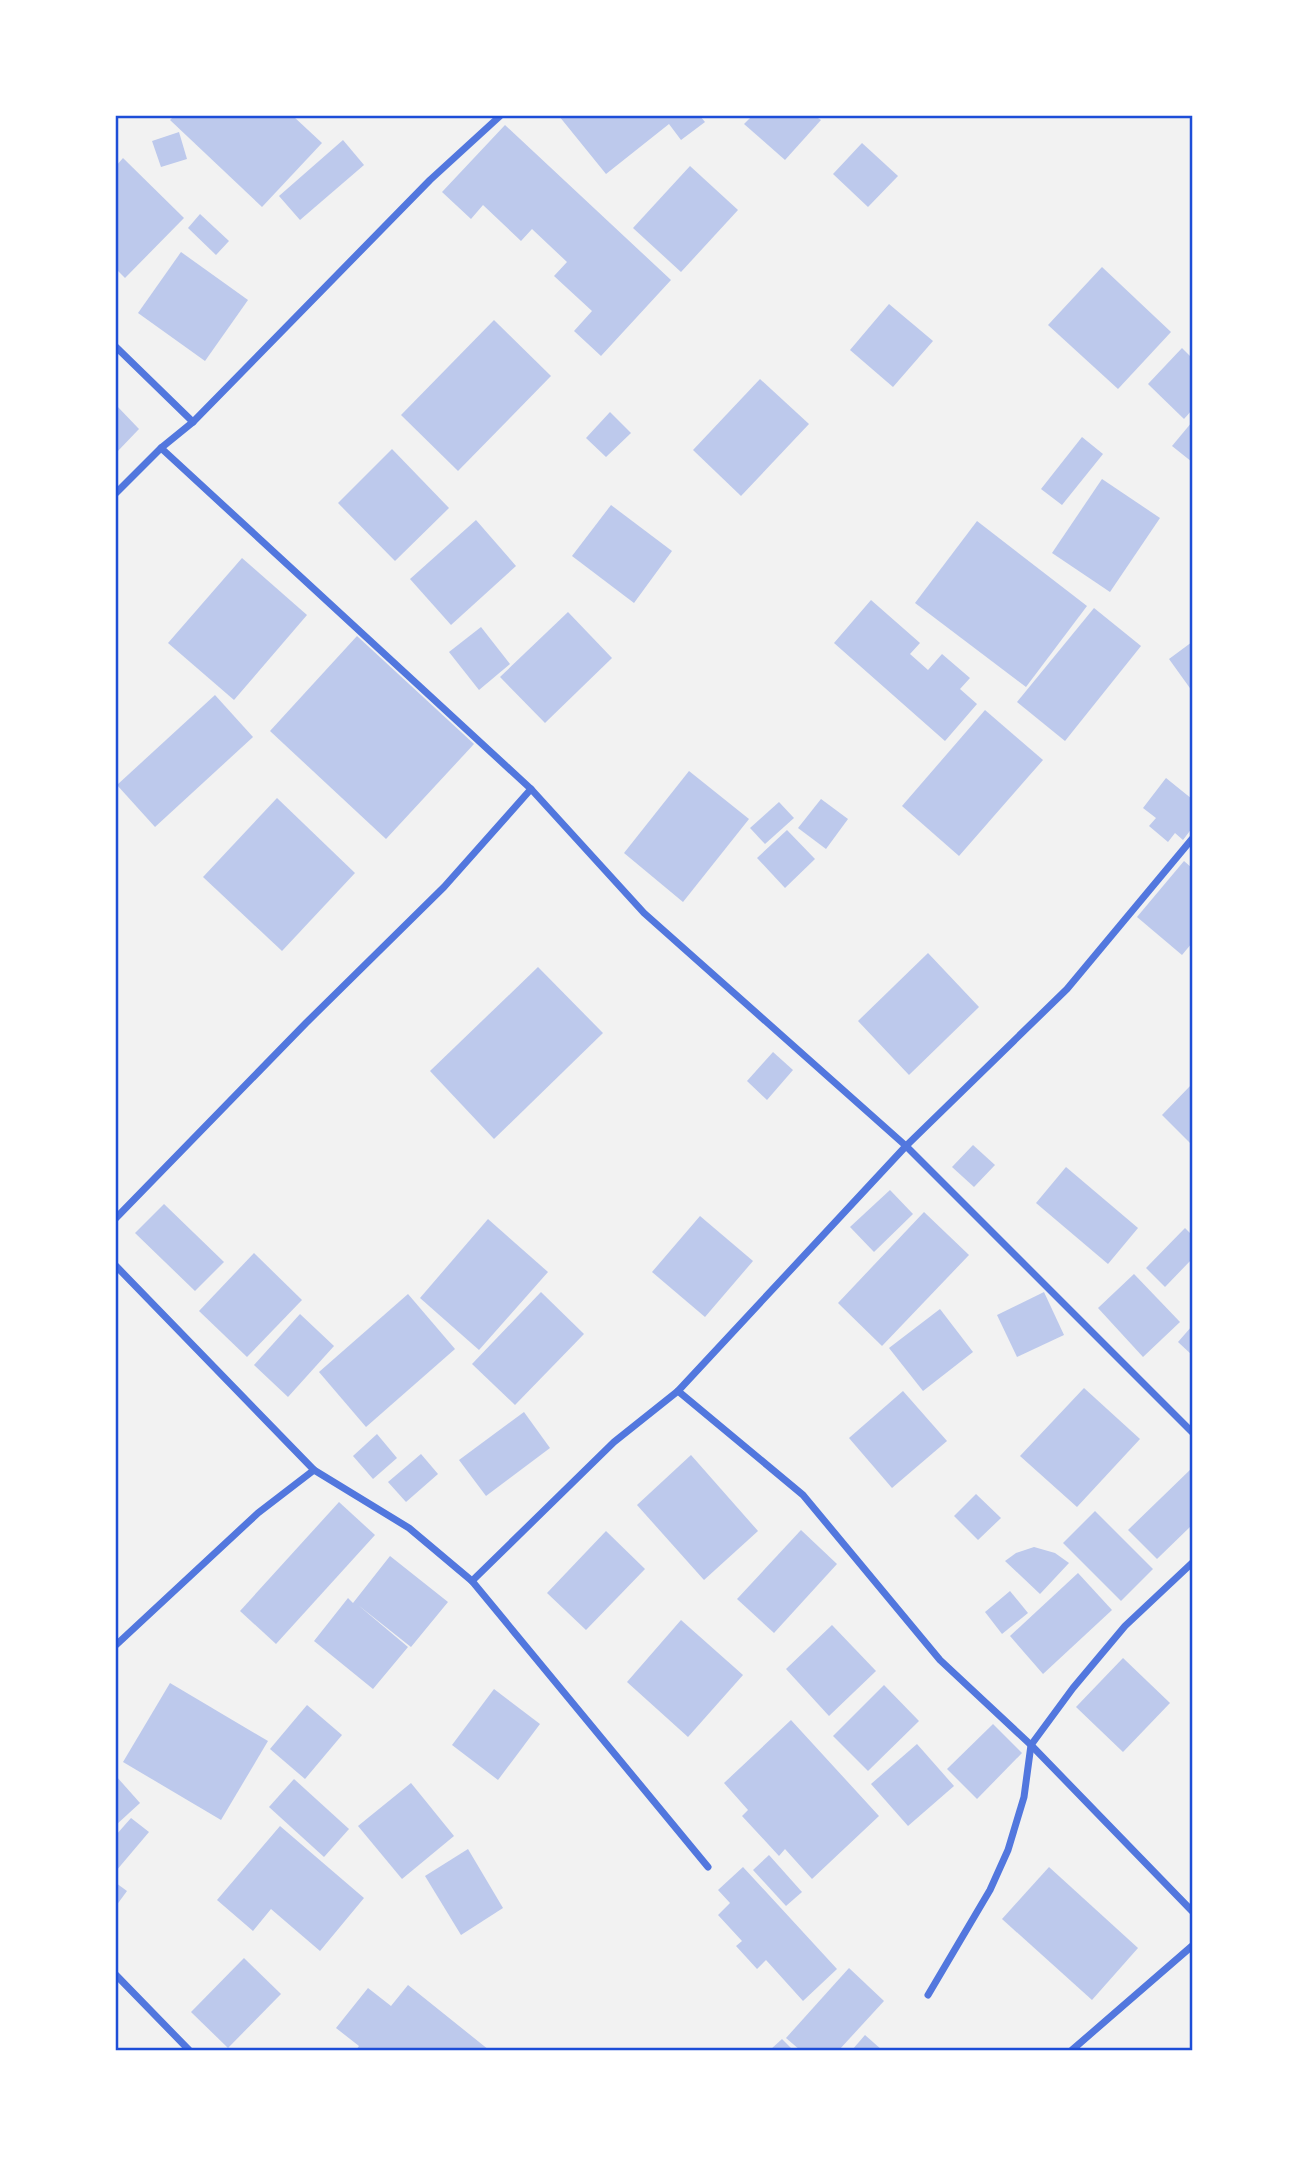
<svg xmlns="http://www.w3.org/2000/svg" width="1308" height="2166" viewBox="0 0 1308 2166" font-family="'Space Grotesk',sans-serif">
<style>
.building{fill:#bdc9ec}
.lines{fill:none;stroke-linecap:round;stroke-linejoin:round}
.minor{stroke:#5277de;stroke-width:7}
.neatline{fill:none;stroke:#1d4ed8;stroke-width:2.5}
</style>
<rect width="100%" height="100%" fill="#f2f2f2"/>
<g class="building">
<polygon points="174,116 293,116 322,143 262,207 170,120"/>
<polygon points="559,116 700,116 705,122 681,140 669,124 606,174"/>
<polygon points="752,116 815,116 821,120 785,160 744,124"/>
<polygon points="505,125 671,280 601,356 574,331 592,311 554,276 567,262 532,229 521,241 483,205 471,219 442,192"/>
<polygon points="179,132 187,159 161,167 152,141"/>
<polygon points="343,140 364,165 300,220 279,196"/>
<polygon points="862,143 898,176 868,207 833,174"/>
<polygon points="123,158 184,218 125,278 116,269 116,166"/>
<polygon points="690,166 738,210 681,272 633,228"/>
<polygon points="200,214 229,241 216,255 188,228"/>
<polygon points="181,252 248,300 205,361 138,313"/>
<polygon points="1102,267 1171,332 1118,389 1048,325"/>
<polygon points="889,304 933,341 893,387 850,350"/>
<polygon points="494,320 551,376 458,471 401,415"/>
<polygon points="1182,348 1192,358 1192,410 1184,419 1148,384"/>
<polygon points="760,379 809,424 741,496 693,450"/>
<polygon points="116,405 139,429 116,453"/>
<polygon points="610,412 631,433 606,457 586,438"/>
<polygon points="1192,422 1192,462 1172,446"/>
<polygon points="1082,437 1103,454 1062,505 1041,489"/>
<polygon points="392,449 449,508 395,561 338,503"/>
<polygon points="1102,479 1160,518 1110,592 1052,553"/>
<polygon points="611,505 672,551 634,603 572,556"/>
<polygon points="476,520 516,566 451,625 410,579"/>
<polygon points="977,521 1087,606 1026,687 915,603"/>
<polygon points="242,558 307,615 234,700 168,643"/>
<polygon points="871,600 920,643 910,654 928,670 942,654 970,678 960,689 977,704 945,741 834,643"/>
<polygon points="1094,608 1141,646 1065,741 1017,702"/>
<polygon points="568,612 612,658 545,723 500,677"/>
<polygon points="481,627 510,664 479,690 449,652"/>
<polygon points="357,636 474,744 386,839 270,731"/>
<polygon points="1192,642 1192,691 1169,659"/>
<polygon points="215,695 253,737 155,827 117,785"/>
<polygon points="985,710 1043,760 959,856 902,806"/>
<polygon points="689,771 749,819 683,902 624,853"/>
<polygon points="1166,778 1192,799 1192,828 1183,840 1175,833 1168,842 1149,826 1156,818 1143,808"/>
<polygon points="277,798 355,873 282,951 203,877"/>
<polygon points="821,799 848,819 826,849 798,828"/>
<polygon points="779,802 794,818 765,844 750,828"/>
<polygon points="787,830 815,859 785,888 757,858"/>
<polygon points="1184,861 1192,868 1192,943 1182,955 1137,917"/>
<polygon points="928,953 979,1007 909,1075 858,1021"/>
<polygon points="538,967 603,1033 494,1139 430,1071"/>
<polygon points="773,1052 793,1070 767,1100 747,1081"/>
<polygon points="1192,1084 1192,1145 1162,1115"/>
<polygon points="973,1145 995,1165 974,1187 952,1167"/>
<polygon points="1066,1167 1138,1228 1108,1264 1036,1203"/>
<polygon points="890,1190 913,1214 874,1252 850,1227"/>
<polygon points="164,1204 224,1262 195,1291 135,1233"/>
<polygon points="924,1212 969,1255 882,1346 838,1303"/>
<polygon points="700,1216 753,1261 705,1317 652,1272"/>
<polygon points="488,1219 548,1272 479,1350 420,1298"/>
<polygon points="1185,1228 1192,1235 1192,1259 1165,1287 1146,1268"/>
<polygon points="254,1253 302,1300 247,1357 199,1311"/>
<polygon points="1134,1274 1180,1322 1143,1357 1098,1308"/>
<polygon points="541,1292 584,1334 515,1405 472,1364"/>
<polygon points="1044,1292 1064,1335 1017,1357 997,1315"/>
<polygon points="408,1294 455,1349 366,1427 319,1372"/>
<polygon points="940,1309 973,1352 923,1391 889,1348"/>
<polygon points="300,1314 334,1346 288,1397 254,1365"/>
<polygon points="1192,1326 1192,1355 1178,1342"/>
<polygon points="1084,1388 1140,1439 1077,1507 1020,1456"/>
<polygon points="903,1391 947,1441 892,1488 849,1438"/>
<polygon points="524,1412 550,1448 486,1496 459,1460"/>
<polygon points="377,1434 397,1458 373,1479 353,1456"/>
<polygon points="421,1454 438,1474 406,1502 388,1482"/>
<polygon points="691,1455 758,1531 704,1580 637,1505"/>
<polygon points="1192,1468 1192,1525 1157,1559 1128,1530"/>
<polygon points="976,1494 1001,1518 978,1540 954,1516"/>
<polygon points="339,1502 375,1535 276,1644 240,1611"/>
<polygon points="1095,1511 1153,1569 1121,1601 1063,1543"/>
<polygon points="801,1530 837,1564 774,1633 737,1599"/>
<polygon points="606,1531 645,1569 586,1630 547,1593"/>
<polygon points="1034,1547 1055,1553 1069,1563 1040,1594 1005,1561 1016,1553"/>
<polygon points="390,1556 448,1602 411,1647 358,1605 408,1647 373,1689 314,1641 348,1598 353,1603"/>
<polygon points="1078,1573 1112,1610 1043,1674 1010,1636"/>
<polygon points="1010,1591 1028,1613 1002,1634 985,1612"/>
<polygon points="681,1620 743,1675 688,1737 627,1682"/>
<polygon points="832,1625 876,1671 829,1716 786,1669"/>
<polygon points="1123,1658 1170,1703 1123,1752 1076,1707"/>
<polygon points="170,1683 268,1741 221,1820 123,1762"/>
<polygon points="884,1685 919,1721 868,1771 833,1736"/>
<polygon points="494,1689 540,1724 498,1780 452,1745"/>
<polygon points="307,1705 342,1735 305,1779 270,1749"/>
<polygon points="791,1720 879,1816 812,1879 785,1849 779,1856 742,1816 748,1810 724,1783"/>
<polygon points="993,1724 1022,1753 977,1799 947,1769"/>
<polygon points="917,1744 954,1786 908,1826 871,1784"/>
<polygon points="116,1776 140,1803 116,1825"/>
<polygon points="294,1779 349,1829 324,1857 269,1807"/>
<polygon points="411,1783 454,1836 402,1879 358,1826"/>
<polygon points="131,1818 149,1832 116,1871 116,1835"/>
<polygon points="280,1826 364,1898 320,1951 271,1909 253,1931 217,1900"/>
<polygon points="468,1849 503,1908 461,1935 425,1876"/>
<polygon points="769,1855 802,1892 786,1906 753,1870"/>
<polygon points="743,1867 837,1969 803,2001 766,1960 757,1969 736,1946 742,1941 718,1915 730,1903 718,1890"/>
<polygon points="1049,1867 1138,1948 1092,2000 1002,1919"/>
<polygon points="116,1883 127,1891 116,1906"/>
<polygon points="244,1958 281,1994 228,2048 191,2012"/>
<polygon points="849,1968 884,2001 839,2050 800,2050 786,2038"/>
<polygon points="408,1985 489,2050 356,2050 359,2046 336,2028 368,1988 391,2006"/>
<polygon points="865,2035 882,2050 852,2050"/>
<polygon points="782,2039 793,2050 770,2050"/>
</g>
<g class="lines">
<g class="minor">
<polyline points="116,347 193,422"/>
<polyline points="161,448 531,789 644,913 906,1146 1192,1432"/>
<polyline points="116,493 161,448 193,422 430,180 500,116"/>
<polyline points="116,1218 306,1023 444,887 531,789"/>
<polyline points="116,1266 314,1470 409,1528 472,1581 614,1442 678,1391 803,1495 940,1660 1031,1745 1192,1911"/>
<polyline points="678,1391 906,1146 1067,989 1192,839"/>
<polyline points="472,1581 708,1867"/>
<polyline points="116,1645 258,1513 314,1470"/>
<polyline points="116,1975 189,2050"/>
<polyline points="928,1995 990,1890 1008,1850 1024,1797 1031,1745 1073,1688 1125,1626 1192,1563"/>
<polyline points="1072,2050 1192,1946"/>
</g>
</g>
<rect width="1308" height="2166" fill="none" stroke="#ffffff" stroke-width="234"/>
<rect x="117" y="117" width="1074" height="1932" class="neatline"/>
</svg>
